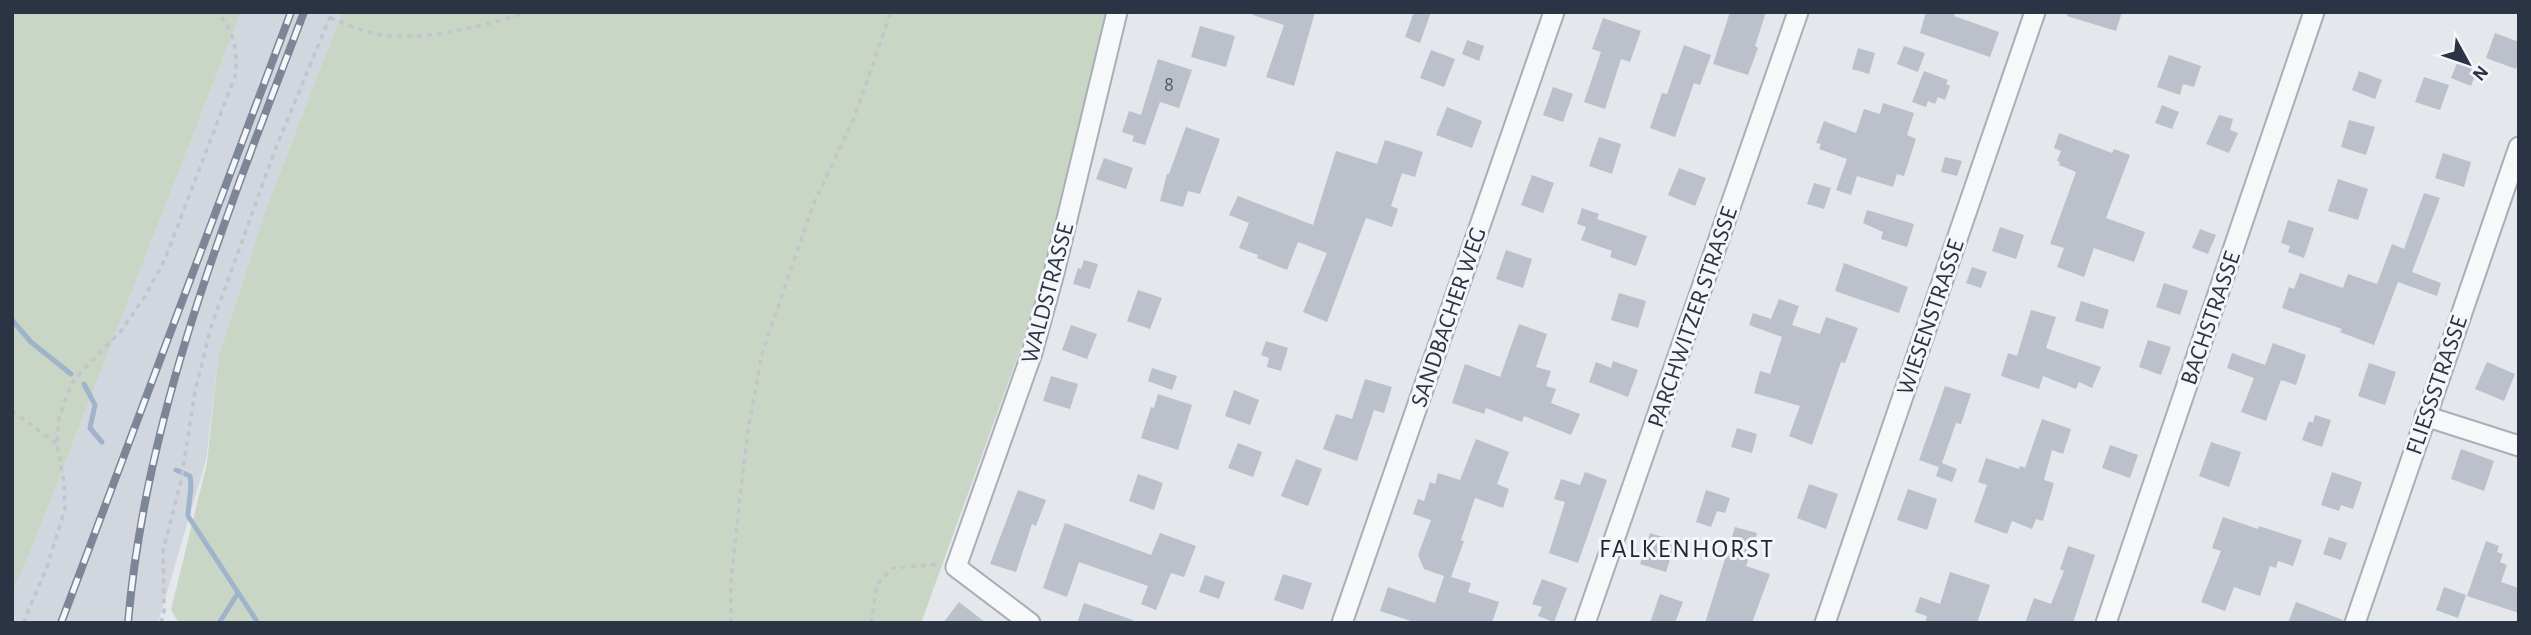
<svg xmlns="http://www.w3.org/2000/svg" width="2531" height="635" viewBox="0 0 2531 635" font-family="'Alegreya Sans',sans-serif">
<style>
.built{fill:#d2d6de}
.green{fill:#c9d6c5}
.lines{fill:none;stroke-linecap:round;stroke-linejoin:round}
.stream{stroke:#9fb4cc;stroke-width:5}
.building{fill:#bbc0ca}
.minor-casing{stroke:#a9aeb7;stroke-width:23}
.path{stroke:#c2c5cb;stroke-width:3.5;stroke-dasharray:5 5;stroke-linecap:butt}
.minor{stroke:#f7f8fa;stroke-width:19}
.rail-casing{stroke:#7d8696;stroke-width:8}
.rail{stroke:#f4f6f9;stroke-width:5;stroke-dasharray:16;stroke-linecap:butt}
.labels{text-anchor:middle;stroke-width:6;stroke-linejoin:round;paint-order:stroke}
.number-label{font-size:21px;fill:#4f5766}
.street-label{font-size:24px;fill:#2b3445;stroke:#f4f6f9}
.neighbourhood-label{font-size:26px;letter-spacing:2px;fill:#1d2536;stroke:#f4f6f9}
</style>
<rect width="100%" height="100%" fill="#e4e7ec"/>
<polygon class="built" points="241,12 342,12 264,214 218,359 206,460 158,623 12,623 12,593 31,550"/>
<g class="green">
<polygon points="12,12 241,12 31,550 12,593"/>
<polygon points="342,12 1106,12 1031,320 921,623 179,623 171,610 207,463 218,359 264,214"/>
</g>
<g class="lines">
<g class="stream">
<polyline points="12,320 31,342 71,374"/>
<polyline points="84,384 95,405 90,428 102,442"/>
<path d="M176 470 190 476C193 489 188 503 188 516L258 623"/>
<polyline points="219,623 238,593"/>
</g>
</g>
<g class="building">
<polygon points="1253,12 1315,12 1294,86 1266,77 1284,25 1253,15"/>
<polygon points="1414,12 1431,12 1420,43 1405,37"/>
<polygon points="1730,12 1766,12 1755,46 1758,48 1748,75 1713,64"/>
<polygon points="1926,12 1956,12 1954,16 1999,32 1990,57 1920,33"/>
<polygon points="2068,12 2122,12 2116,31 2067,16"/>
<polygon points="1603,18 1641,31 1630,62 1621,59 1605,109 1584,102 1601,52 1592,49"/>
<polygon points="1200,26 1235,36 1226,67 1191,57"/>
<polygon points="2495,33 2519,42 2519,60 2516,69 2486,58"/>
<polygon points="1467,40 1484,46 1479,61 1462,54"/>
<polygon points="1684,45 1711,55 1700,85 1694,83 1675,137 1650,128 1662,93 1667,94"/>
<polygon points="1904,46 1925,53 1918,72 1897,64"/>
<polygon points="1858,48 1875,53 1869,74 1852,69"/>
<polygon points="1431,50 1455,59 1444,87 1420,78"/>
<polygon points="2169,55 2201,66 2194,87 2183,84 2180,95 2157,87"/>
<polygon points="1158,59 1192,70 1179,108 1160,102 1145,145 1132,141 1134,136 1122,132 1129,111 1141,115"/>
<polygon points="2457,63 2477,70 2471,86 2451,78"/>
<polygon points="1924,71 1948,80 1946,84 1950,86 1945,100 1938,97 1935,104 1928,101 1926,107 1912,102"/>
<polygon points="2359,71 2382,80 2375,99 2352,90"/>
<polygon points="2424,77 2449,85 2440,110 2415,102"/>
<polygon points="1553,87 1573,94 1563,122 1543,115"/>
<polygon points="1883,103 1914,113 1907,135 1916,139 1904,176 1897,174 1893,187 1857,176 1851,195 1836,190 1847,159 1819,149 1821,144 1816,143 1824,121 1856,133 1864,109 1880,114"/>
<polygon points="2162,105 2179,112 2172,129 2155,123"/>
<polygon points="1447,107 1482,121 1472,148 1436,135"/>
<polygon points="2219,115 2233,119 2230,130 2238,133 2229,153 2206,144"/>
<polygon points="2349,120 2375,127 2366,155 2341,147"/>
<polygon points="1186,127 1220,139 1200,194 1188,191 1183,207 1160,201 1167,174 1169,174"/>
<polygon points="2059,133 2112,153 2114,149 2130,155 2106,218 2145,232 2134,262 2094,248 2084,277 2057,267 2064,248 2050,244 2076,172 2059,165 2060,162 2057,161 2061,151 2054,148"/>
<polygon points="1599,137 1621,144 1612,174 1589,166"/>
<polygon points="1385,140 1423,152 1415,177 1402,173 1391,206 1398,209 1392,227 1366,218 1327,322 1303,312 1327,253 1298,242 1287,270 1257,258 1258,255 1239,248 1249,223 1229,215 1238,196 1313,225 1336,151 1377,164"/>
<polygon points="2443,153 2471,162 2464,187 2435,178"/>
<polygon points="1945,157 1962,161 1957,176 1941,172"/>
<polygon points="1104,158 1133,168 1126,189 1096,179"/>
<polygon points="1679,168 1706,178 1695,206 1668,195"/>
<polygon points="1532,175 1554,183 1543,213 1521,205"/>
<polygon points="2338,179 2368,189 2358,220 2328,211"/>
<polygon points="1814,183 1831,188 1824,209 1807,204"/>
<polygon points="2424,193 2440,198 2412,272 2441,283 2437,296 2398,282 2374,345 2340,332 2342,329 2282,308 2289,287 2294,289 2300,273 2343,288 2348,274 2377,284 2392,244 2404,249"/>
<polygon points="1582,208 1599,214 1597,219 1647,236 1636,266 1610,257 1612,251 1581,240 1586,227 1577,224"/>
<polygon points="1867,210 1914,224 1907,247 1881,239 1883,232 1863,223"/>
<polygon points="2288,220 2314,228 2304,258 2288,252 2290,246 2281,243"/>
<polygon points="2000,227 2024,235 2016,259 1992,251"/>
<polygon points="2200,229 2216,235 2208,254 2192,248"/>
<polygon points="1506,250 1532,259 1523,288 1496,279"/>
<polygon points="1084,260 1098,264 1090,289 1073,284 1078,268 1081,269"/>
<polygon points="1844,263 1908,287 1899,313 1835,291"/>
<polygon points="1972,267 1987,272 1981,288 1966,283"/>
<polygon points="2164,283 2188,291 2180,315 2156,307"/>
<polygon points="1138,290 1162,298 1150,329 1127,321"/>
<polygon points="1619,293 1646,301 1638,328 1611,320"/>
<polygon points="1779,299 1799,306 1792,325 1820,334 1826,317 1858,328 1845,363 1841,362 1812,445 1789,436 1800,406 1754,393 1760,371 1770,374 1782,337 1749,325 1753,313 1771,319"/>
<polygon points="2081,301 2109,310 2103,329 2075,321"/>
<polygon points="2031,310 2056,317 2046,348 2101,367 2092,388 2079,382 2076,389 2043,376 2039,389 2001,376 2008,353 2017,356"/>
<polygon points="1519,324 1547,334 1536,367 1551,371 1546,386 1556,389 1551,403 1580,414 1571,435 1524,416 1522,422 1486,408 1484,414 1452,403 1465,364 1500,377"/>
<polygon points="1071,325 1097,334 1087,359 1062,350"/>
<polygon points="2148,340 2171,347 2161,375 2139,367"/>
<polygon points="1266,341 1288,348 1281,371 1267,367 1269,358 1261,355"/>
<polygon points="2273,343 2306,355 2296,385 2281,380 2266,421 2241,412 2254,378 2227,368 2232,353 2265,365"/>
<polygon points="1613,361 1638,370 1628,397 1589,382 1596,362 1611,368"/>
<polygon points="2487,362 2515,374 2504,401 2475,389"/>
<polygon points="2369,363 2396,372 2385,405 2358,396"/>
<polygon points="1152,368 1177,376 1172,390 1148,381"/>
<polygon points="1051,376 1078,384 1070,409 1043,401"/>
<polygon points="1365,379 1392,387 1384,413 1374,410 1357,461 1323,449 1336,414 1352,419"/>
<polygon points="1945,386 1971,394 1961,424 1956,423 1942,463 1957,469 1952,482 1936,476 1939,467 1919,460"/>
<polygon points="1234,390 1259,400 1250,425 1225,416"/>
<polygon points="1158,394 1192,405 1178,450 1141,438 1151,407 1154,408"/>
<polygon points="2315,415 2331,420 2322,447 2302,440 2309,421 2313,423"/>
<polygon points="2042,419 2071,429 2063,454 2052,450 2044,480 2054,483 2043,521 2036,519 2032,529 2012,521 2007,534 1974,522 1987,485 1978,482 1986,458 2019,469 2020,466 2025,468"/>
<polygon points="1737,428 1757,434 1752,453 1731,447"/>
<polygon points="1476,439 1509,452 1497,484 1509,489 1503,508 1475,498 1461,540 1464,541 1451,577 1471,583 1468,592 1499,602 1492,623 1417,623 1380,611 1388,587 1435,603 1444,576 1424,569 1418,555 1431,520 1413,514 1418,499 1424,501 1430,482 1435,484 1438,473 1460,480"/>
<polygon points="2211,442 2241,452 2229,487 2199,476"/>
<polygon points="1238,443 1262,452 1253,477 1228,468"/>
<polygon points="2110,445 2138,455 2130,478 2102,468"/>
<polygon points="2461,449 2494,461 2484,491 2451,479"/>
<polygon points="1296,459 1322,469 1308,506 1281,496"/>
<polygon points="1585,472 1607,480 1578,563 1549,553 1565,502 1554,499 1561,479 1580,485"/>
<polygon points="2332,472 2362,482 2353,509 2341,505 2339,511 2321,505"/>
<polygon points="1138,474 1163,483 1154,510 1129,501"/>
<polygon points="1809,484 1838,494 1826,529 1797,518"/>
<polygon points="1908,489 1937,499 1927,530 1897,520"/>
<polygon points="1018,490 1046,500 1036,526 1032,524 1016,572 990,564"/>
<polygon points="1706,490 1730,498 1725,513 1717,511 1711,527 1696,522"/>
<polygon points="2223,517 2258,529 2259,526 2302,540 2293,566 2278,561 2276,568 2270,566 2260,596 2234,587 2225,611 2201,602 2221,551 2212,548"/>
<polygon points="1065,523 1151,555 1160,533 1196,546 1184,577 1171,573 1156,610 1141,604 1148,586 1079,562 1067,597 1043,588"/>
<polygon points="1735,527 1757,533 1746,566 1770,574 1752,623 1705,623"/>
<polygon points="1650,533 1676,541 1666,572 1640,564"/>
<polygon points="2329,537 2347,543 2341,560 2323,554"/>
<polygon points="2486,541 2499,546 2497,552 2503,554 2500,562 2507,565 2501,582 2519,588 2519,613 2467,596"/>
<polygon points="2068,546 2095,555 2073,623 2025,623 2034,598 2051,604 2064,571 2060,569"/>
<polygon points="1950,572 1990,585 1977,623 1925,623 1927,616 1915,612 1920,597 1940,604"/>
<polygon points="1283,574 1312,583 1303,610 1274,600"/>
<polygon points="1205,575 1225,582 1219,599 1199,592"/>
<polygon points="1542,579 1567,588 1554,622 1538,616 1542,607 1532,604"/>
<polygon points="2444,587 2466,595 2458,618 2436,610"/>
<polygon points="1660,594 1683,602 1675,623 1650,623"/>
<polygon points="959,602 986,623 943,623"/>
<polygon points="2296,602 2343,620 2343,623 2288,623"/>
<polygon points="1084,603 1133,620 1133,623 1077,623"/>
</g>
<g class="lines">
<defs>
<g id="minor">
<polyline points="2425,416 2519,446"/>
<polyline points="1030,623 956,567 1032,353 1054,273 1117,12"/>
<polyline points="1342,623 1554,12"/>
<polyline points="1585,623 1798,12"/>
<polyline points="1825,623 2035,12"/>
<polyline points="2106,623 2314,12"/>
<polyline points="2355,623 2519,147"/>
</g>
</defs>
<use href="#minor" class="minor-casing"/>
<g class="path">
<path d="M330 18C345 23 361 31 376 34 420 43 485 26 527 12"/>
<polyline points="12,411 56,443"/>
<path d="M23 623 47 567 65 509 64 483 57 444 59 417 71 385 82 371 121 331 145 296 165 259 235 76C238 53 235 29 216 12"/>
<polyline points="161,623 164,611 163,551 181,481 195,391 211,327 275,150 332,12"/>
<polyline points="731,623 731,582 740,496 748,430 762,354 813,205 854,118 891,12"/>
<polyline points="871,623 877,584 893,568 940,564"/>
</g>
<use href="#minor" class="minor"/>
<defs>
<g id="rail">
<polyline points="61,623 291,12"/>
<path d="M128 623C146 411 229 209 304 12"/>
</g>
</defs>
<use href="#rail" class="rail-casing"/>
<use href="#rail" class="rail"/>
</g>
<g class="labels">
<g class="number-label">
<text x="1169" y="91">8</text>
</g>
<g class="street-label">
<text transform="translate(1047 293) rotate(-75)" y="8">WALDSTRASSE</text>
<text transform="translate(1448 317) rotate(-71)" y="8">SANDBACHER WEG</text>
<text transform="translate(1692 317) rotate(-71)" y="8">PARCHWITZER STRASSE</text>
<text transform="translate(1930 317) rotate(-71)" y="8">WIESENSTRASSE</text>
<text transform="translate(2210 318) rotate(-71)" y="8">BACHSTRASSE</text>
<text transform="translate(2436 385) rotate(-71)" y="8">FLIESSSTRASSE</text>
</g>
<g class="neighbourhood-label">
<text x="1687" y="557">FALKENHORST</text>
</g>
</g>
<rect width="2531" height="635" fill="none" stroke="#2b3445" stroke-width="28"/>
<g transform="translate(2468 63) rotate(130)" stroke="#f4f6f9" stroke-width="5" paint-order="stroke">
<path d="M0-5L12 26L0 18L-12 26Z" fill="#2b3445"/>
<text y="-10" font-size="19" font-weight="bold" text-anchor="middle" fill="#2b3445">N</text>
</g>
</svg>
